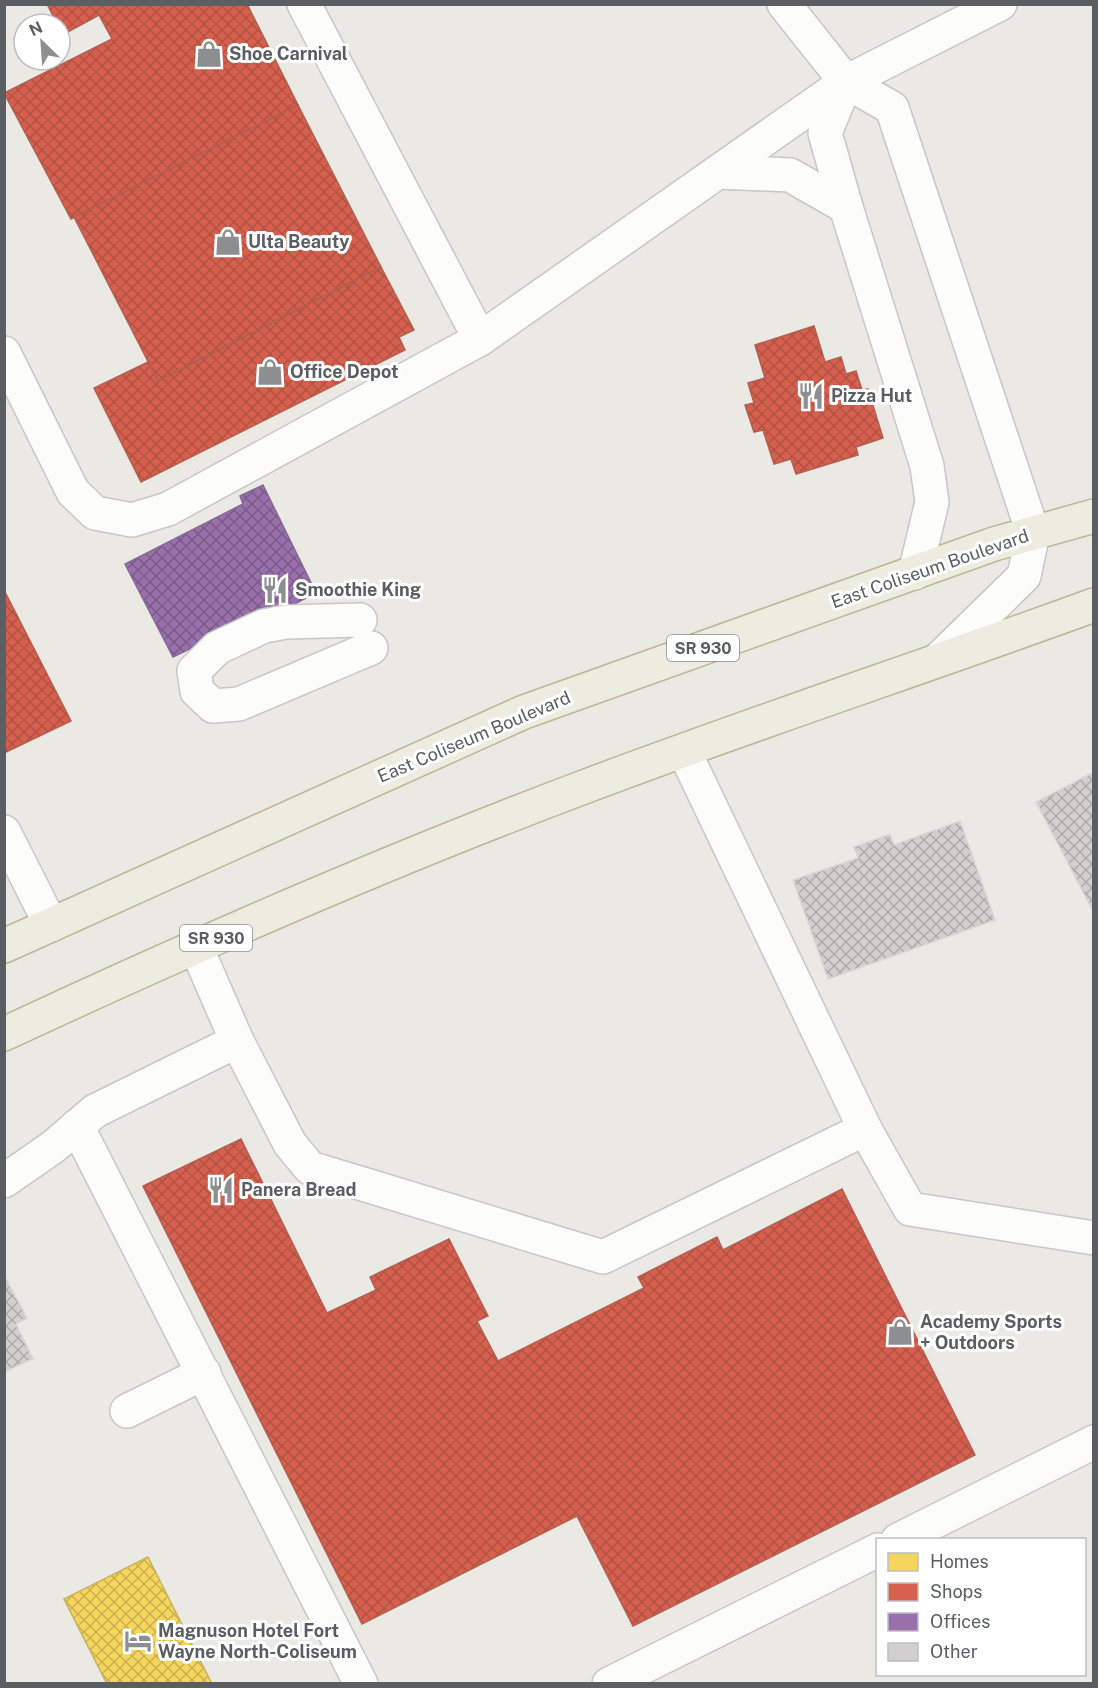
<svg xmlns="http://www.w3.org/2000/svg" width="1098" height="1688" viewBox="0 0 1098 1688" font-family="'Public Sans',sans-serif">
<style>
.homes{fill:url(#homes-cross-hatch);stroke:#c7b15e;stroke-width:1.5}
.shops{fill:url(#shops-cross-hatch);stroke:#b15f53;stroke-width:1.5}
.offices{fill:url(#offices-cross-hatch);stroke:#866a95;stroke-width:1.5}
.building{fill:url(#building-cross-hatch);stroke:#d9d8d4;stroke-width:1.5}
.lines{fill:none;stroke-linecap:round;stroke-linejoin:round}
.minor-casing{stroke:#c7c7c7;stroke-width:36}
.highway-casing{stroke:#bfb594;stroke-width:36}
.minor{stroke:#fcfcfb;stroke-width:33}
.highway{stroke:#edece1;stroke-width:33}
.labels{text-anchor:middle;stroke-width:6;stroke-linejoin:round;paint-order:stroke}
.shield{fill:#fff;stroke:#8c8e91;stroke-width:1.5}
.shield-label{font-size:16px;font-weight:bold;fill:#5a5d62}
.poi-label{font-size:18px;font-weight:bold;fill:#5a5d62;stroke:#fff;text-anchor:start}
.street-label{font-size:18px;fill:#5a5d62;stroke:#fff}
</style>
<defs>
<pattern id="homes-cross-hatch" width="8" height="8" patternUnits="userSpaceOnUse" patternTransform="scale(1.5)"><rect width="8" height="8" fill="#f6d55c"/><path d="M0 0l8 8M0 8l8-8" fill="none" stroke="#cab04f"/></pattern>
<pattern id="shops-cross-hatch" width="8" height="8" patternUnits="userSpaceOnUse" patternTransform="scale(1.5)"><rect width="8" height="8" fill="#d6604d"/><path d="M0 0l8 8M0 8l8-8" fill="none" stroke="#b15243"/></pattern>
<pattern id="offices-cross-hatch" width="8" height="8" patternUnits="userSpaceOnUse" patternTransform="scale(1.5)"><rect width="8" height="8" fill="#9970ab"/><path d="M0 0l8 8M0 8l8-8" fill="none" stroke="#7a5b88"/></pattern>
<pattern id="building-cross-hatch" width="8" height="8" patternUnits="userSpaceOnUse" patternTransform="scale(1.5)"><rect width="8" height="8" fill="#d1d0cd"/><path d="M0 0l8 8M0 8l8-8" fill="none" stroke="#adacaa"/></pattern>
</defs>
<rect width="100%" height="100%" fill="#eae9e4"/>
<polygon class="homes" points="148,1557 212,1684 107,1684 64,1599"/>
<g class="shops">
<polygon points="47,4 247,4 298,105 71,219 4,93 112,39 99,15 62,35 60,24 57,24"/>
<polygon points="298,105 381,267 158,381 74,217"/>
<polygon points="381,267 414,330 399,337 405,350 141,482 94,388 148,362 158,381"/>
<polygon points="814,326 825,362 841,357 846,374 856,371 862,390 868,389 883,438 856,447 858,455 796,474 791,459 774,464 763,430 754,432 745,405 754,403 748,383 765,378 755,345"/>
<polygon points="4,590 71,721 4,753"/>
<polygon points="241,1139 327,1313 376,1290 370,1277 449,1239 488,1316 477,1321 498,1361 644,1288 638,1277 717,1237 723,1250 842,1189 975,1455 633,1626 577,1516 362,1624 143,1186"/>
</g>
<polygon class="offices" points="263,485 316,593 264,620 262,614 173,657 125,564 243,504 240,496"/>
<g class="building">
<polygon points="1094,772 1094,913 1036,802"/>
<polygon points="960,821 995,920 828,979 793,880 858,858 854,847 890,834 894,845"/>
<polygon points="4,1275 27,1318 16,1324 33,1359 4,1372"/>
</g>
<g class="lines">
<defs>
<g id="minor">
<polyline points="304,4 480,339"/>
<polyline points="784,4 846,82 892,108 1033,533 1024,576 939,659"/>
<polyline points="846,82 825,133 846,207"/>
<polyline points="718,172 790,175 846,207 927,466 932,502 915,573"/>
<polyline points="4,353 73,492 95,513 132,520 168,509 480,339 846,82 1000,4"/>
<polyline points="360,620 286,622 264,626 217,648 194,671 197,691 213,706 239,704 371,648"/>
<polyline points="684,751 865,1129 910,1209 1094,1238"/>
<polyline points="4,832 51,925"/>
<polyline points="196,947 237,1041 290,1144 310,1168 603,1257 865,1129"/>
<polyline points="77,1126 361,1684"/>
<polyline points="4,1181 53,1147 95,1111 237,1041"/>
<polyline points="127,1411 204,1373"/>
<polyline points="898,1540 1094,1442"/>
<polyline points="609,1684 878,1550"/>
</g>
<g id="highway">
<polyline points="4,946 524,712 994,544 1094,516"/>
<path d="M4 1034C195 945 387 861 584 787 753 723 924 667 1094 605"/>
</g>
</defs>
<use href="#minor" class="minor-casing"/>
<use href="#highway" class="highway-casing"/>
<use href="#minor" class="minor"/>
<use href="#highway" class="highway"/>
</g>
<defs>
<symbol id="shop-bare" viewBox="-9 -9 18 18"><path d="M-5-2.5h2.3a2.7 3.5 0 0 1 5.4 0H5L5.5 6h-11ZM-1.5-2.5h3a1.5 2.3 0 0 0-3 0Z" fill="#8c8e90" stroke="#fff" stroke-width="2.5" paint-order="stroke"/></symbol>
<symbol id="restaurant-bare" viewBox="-9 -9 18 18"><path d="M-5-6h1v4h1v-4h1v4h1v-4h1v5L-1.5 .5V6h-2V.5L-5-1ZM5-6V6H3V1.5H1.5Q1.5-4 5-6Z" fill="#8c8e90" stroke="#fff" stroke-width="2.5" paint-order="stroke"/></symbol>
<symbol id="hotel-bare" viewBox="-9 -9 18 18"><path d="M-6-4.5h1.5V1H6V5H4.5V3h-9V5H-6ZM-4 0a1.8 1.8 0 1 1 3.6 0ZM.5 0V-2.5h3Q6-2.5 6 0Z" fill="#8c8e90" stroke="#fff" stroke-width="2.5" paint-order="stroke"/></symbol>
</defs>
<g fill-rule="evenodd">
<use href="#shop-bare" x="190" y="35" width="38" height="38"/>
<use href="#shop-bare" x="209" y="223" width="38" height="38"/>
<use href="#shop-bare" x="251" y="353" width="38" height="38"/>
<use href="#restaurant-bare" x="792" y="377" width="38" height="38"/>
<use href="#restaurant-bare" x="256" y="571" width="38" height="38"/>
<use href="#restaurant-bare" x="202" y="1171" width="38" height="38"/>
<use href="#shop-bare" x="881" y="1313" width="38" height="38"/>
<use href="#hotel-bare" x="119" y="1622" width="38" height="38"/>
</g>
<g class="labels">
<g class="shield">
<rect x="667" y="635" width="72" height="26" rx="4.5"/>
<rect x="180" y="925" width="72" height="26" rx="4.5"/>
</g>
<g class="shield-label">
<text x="703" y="654">SR 930</text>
<text x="216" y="944">SR 930</text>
</g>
<g class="poi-label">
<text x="229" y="60">Shoe Carnival</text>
<text x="248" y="248">Ulta Beauty</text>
<text x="290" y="378">Office Depot</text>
<text x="831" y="402">Pizza Hut</text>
<text x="295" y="596">Smoothie King</text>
<text x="241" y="1196">Panera Bread</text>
<text x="920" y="1328">Academy Sports<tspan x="920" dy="21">+ Outdoors</tspan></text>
<text x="158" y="1637">Magnuson Hotel Fort<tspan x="158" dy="21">Wayne North-Coliseum</tspan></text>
</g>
<g class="street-label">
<text transform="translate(930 569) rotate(-19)" y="6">East Coliseum Boulevard</text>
<text transform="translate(474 737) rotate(-23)" y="6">East Coliseum Boulevard</text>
</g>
</g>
<rect width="1098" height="1688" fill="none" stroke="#5a5d62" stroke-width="12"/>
<rect x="876" y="1538" width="210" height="138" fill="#ffffff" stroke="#bdbec0" stroke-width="1.5"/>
<rect x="888" y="1553" width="30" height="18" fill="#f6d55c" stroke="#bdbec0" stroke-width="1.5"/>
<text x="930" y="1568" font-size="18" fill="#5a5d62">Homes</text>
<rect x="888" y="1583" width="30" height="18" fill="#d6604d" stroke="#bdbec0" stroke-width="1.5"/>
<text x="930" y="1598" font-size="18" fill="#5a5d62">Shops</text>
<rect x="888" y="1613" width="30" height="18" fill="#9970ab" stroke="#bdbec0" stroke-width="1.5"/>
<text x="930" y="1628" font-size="18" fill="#5a5d62">Offices</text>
<rect x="888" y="1643" width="30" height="18" fill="#d1d0cd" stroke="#bdbec0" stroke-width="1.5"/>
<text x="930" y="1658" font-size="18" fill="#5a5d62">Other</text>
<g transform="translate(42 42) rotate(335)"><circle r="28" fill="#ffffff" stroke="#bdbec0" stroke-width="1.5"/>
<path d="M0-4.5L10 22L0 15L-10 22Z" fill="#8c8e90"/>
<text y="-9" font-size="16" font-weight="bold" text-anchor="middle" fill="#5a5d62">N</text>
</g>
</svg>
